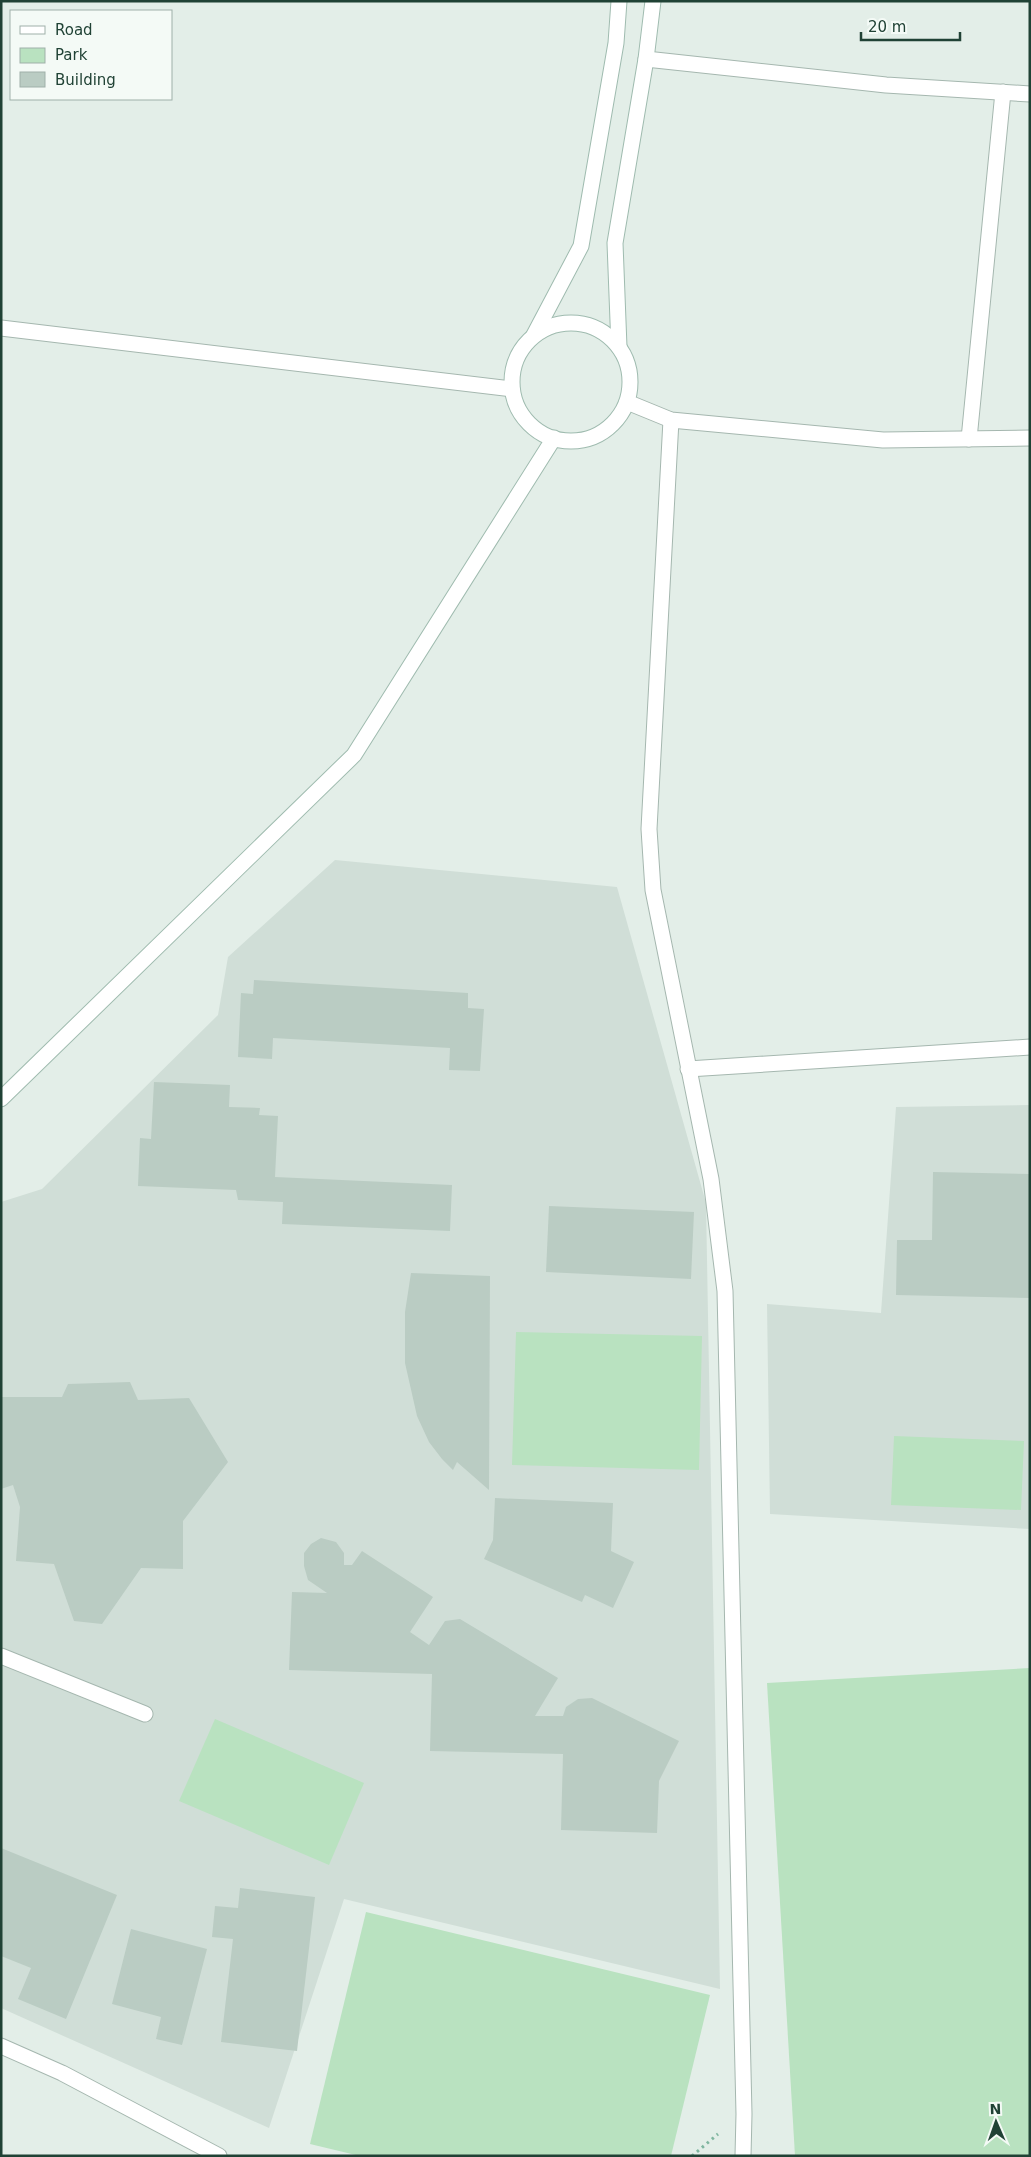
<svg xmlns="http://www.w3.org/2000/svg" width="1031" height="2157" viewBox="0 0 1031 2157" font-family="'DejaVu Sans',sans-serif">
<style>
.built{fill:#d0ded7}
.green{fill:#b9e2c0}
.building{fill:#baccc3}
.lines{fill:none;stroke-linecap:round;stroke-linejoin:round}
.service-casing{stroke:#a5b7af;stroke-width:17}
.minor-casing{stroke:#a5b7af;stroke-width:17}
.secondary-casing{stroke:#9fbbaf;stroke-width:17}
.path{stroke:#7fb59f;stroke-width:3;stroke-dasharray:2.5 4;stroke-linecap:butt}
.service{stroke:#fff;stroke-width:15}
.minor{stroke:#fff;stroke-width:15}
.secondary{stroke:#fff;stroke-width:15}
</style>
<rect width="100%" height="100%" fill="#e3eee8"/>
<g class="built">
<polygon points="335,860 617,887 706,1203 720,1989 344,1899 269,2128 1,2008 1,1202 42,1189 218,1015 228,957"/>
<polygon points="1030,1105 1030,1529 770,1514 767,1304 881,1313 896,1107"/>
</g>
<g class="green">
<polygon points="516,1332 702,1336 699,1470 512,1465"/>
<polygon points="894,1436 1024,1441 1021,1510 891,1505"/>
<polygon points="1030,1668 1030,2156 795,2156 767,1683"/>
<polygon points="215,1719 364,1783 329,1865 179,1801"/>
<polygon points="366,1912 710,1995 671,2156 360,2156 310,2144"/>
</g>
<g class="building">
<polygon points="254,980 468,993 468,1008 484,1009 480,1071 449,1070 450,1048 273,1038 272,1059 238,1057 241,993 253,994"/>
<polygon points="154,1082 230,1085 229,1107 260,1108 259,1115 278,1116 275,1177 452,1185 450,1231 282,1224 283,1202 238,1200 236,1190 138,1186 140,1138 151,1139"/>
<polygon points="933,1172 1030,1174 1030,1298 896,1295 897,1240 932,1240"/>
<polygon points="549,1206 694,1212 691,1279 546,1272"/>
<polygon points="411,1273 490,1276 489,1490 457,1462 453,1470 442,1459 429,1442 417,1416 405,1363 405,1312"/>
<polygon points="130,1382 138,1400 189,1398 228,1462 183,1521 183,1569 141,1568 102,1624 74,1621 54,1564 16,1561 20,1507 13,1485 1,1489 1,1397 62,1397 68,1384"/>
<polygon points="495,1498 613,1503 611,1551 634,1562 613,1608 585,1595 582,1602 484,1559 493,1540"/>
<polygon points="321,1538 336,1542 344,1553 344,1565 352,1565 362,1551 433,1597 410,1632 429,1645 445,1621 460,1619 558,1678 535,1716 563,1716 566,1707 578,1699 592,1698 679,1741 659,1781 657,1833 561,1830 563,1754 430,1751 432,1674 289,1670 292,1592 327,1593 308,1580 304,1566 304,1553 311,1544"/>
<polygon points="1,1848 117,1895 66,2019 18,1999 31,1968 1,1956"/>
<polygon points="240,1888 315,1897 297,2051 221,2042 233,1939 212,1937 215,1906 238,1908"/>
<polygon points="131,1929 207,1949 182,2045 156,2039 161,2017 112,2004"/>
</g>
<g class="lines">
<defs>
<polyline id="service" points="1,1656 145,1714"/>
<g id="minor">
<polyline points="646,59 886,85 1030,94"/>
<polyline points="1,328 512,389"/>
<polyline points="627,402 671,420 883,440 1030,438"/>
<polyline points="671,420 649,829 653,890 711,1179 725,1291 744,2114 743,2156"/>
<polyline points="969,439 1003,92"/>
<polyline points="688,1069 1030,1047"/>
<polyline points="1,2046 62,2073 219,2156"/>
</g>
<g id="secondary">
<circle cx="571" cy="382" r="59"/>
<polyline points="534,335 581,246 616,43 619,1"/>
<polyline points="619,347 615,243 646,59 653,1"/>
<polyline points="1,1099 354,755 554,438"/>
</g>
</defs>
<use href="#service" class="service-casing"/>
<use href="#minor" class="minor-casing"/>
<use href="#secondary" class="secondary-casing"/>
<polyline class="path" points="692,2156 718,2134"/>
<use href="#service" class="service"/>
<use href="#minor" class="minor"/>
<use href="#secondary" class="secondary"/>
</g>
<rect width="1031" height="2157" fill="none" stroke="#204235" stroke-width="5"/>
<rect x="10" y="10" width="162" height="90" fill="#f4faf6" stroke="#9fb0a9"/>
<rect x="20" y="26" width="25" height="8" fill="#ffffff" stroke="#9fb0a9"/>
<text x="55" y="35" font-size="15" fill="#204235">Road</text>
<rect x="20" y="48" width="25" height="15" fill="#b9e2c0" stroke="#9fb0a9"/>
<text x="55" y="60" font-size="15" fill="#204235">Park</text>
<rect x="20" y="72" width="25" height="15" fill="#baccc3" stroke="#9fb0a9"/>
<text x="55" y="85" font-size="15" fill="#204235">Building</text>
<g transform="translate(996 2122) rotate(358)" stroke="#f4faf6" stroke-width="4" paint-order="stroke">
<path d="M0-4L9 19L0 12L-9 19Z" fill="#204235"/>
<text y="-8" font-size="14" font-weight="bold" text-anchor="middle" fill="#204235">N</text>
</g>
<path d="M861 32v8h99v-8" fill="none" stroke="#204235" stroke-width="2.5"/>
<text x="868" y="32" font-size="15" fill="#204235" stroke="#f4faf6" stroke-width="4" paint-order="stroke">20 m</text>
</svg>
